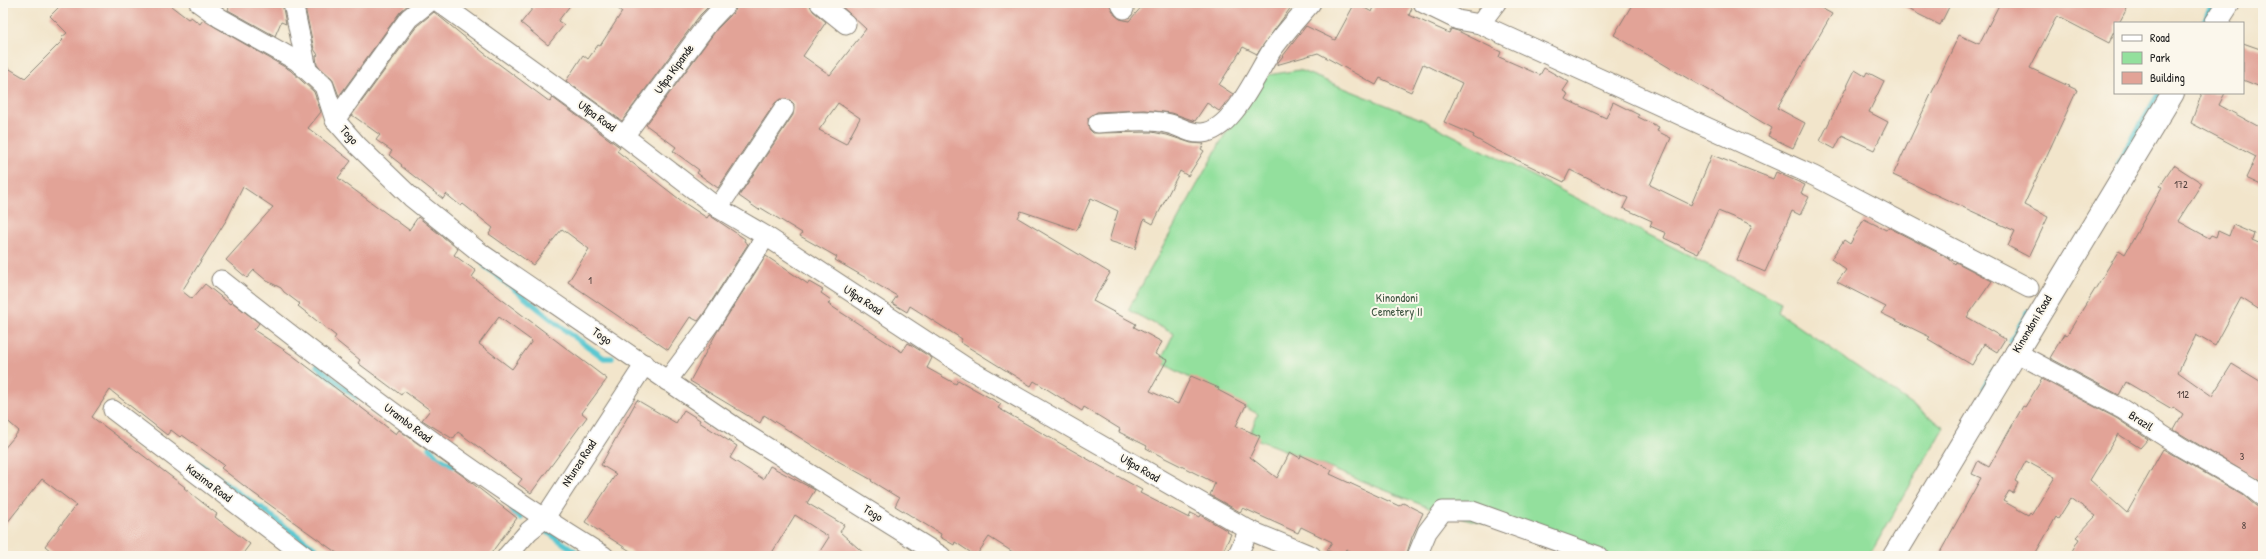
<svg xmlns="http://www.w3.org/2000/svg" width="2266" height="559" viewBox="0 0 2266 559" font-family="'Patrick Hand',sans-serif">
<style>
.green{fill:#93e09d;stroke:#587e5c}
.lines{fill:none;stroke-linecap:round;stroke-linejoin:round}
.stream{stroke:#5bc8d1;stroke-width:5.5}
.building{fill:#e2a397;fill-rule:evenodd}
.minor-casing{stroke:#878074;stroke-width:21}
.tertiary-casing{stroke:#878074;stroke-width:24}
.minor{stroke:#fff;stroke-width:19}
.tertiary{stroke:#fff;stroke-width:22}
.labels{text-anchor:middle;stroke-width:4;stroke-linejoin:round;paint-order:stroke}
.number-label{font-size:10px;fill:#4e3e3b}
.street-label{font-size:12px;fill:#1c1c1c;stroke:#fbf7ec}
.park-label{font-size:12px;fill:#405743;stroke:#fbf7ec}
</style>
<rect width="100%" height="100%" fill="#fbf7ec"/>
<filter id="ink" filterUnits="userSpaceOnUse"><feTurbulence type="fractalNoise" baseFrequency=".025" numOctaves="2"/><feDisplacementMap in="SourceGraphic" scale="8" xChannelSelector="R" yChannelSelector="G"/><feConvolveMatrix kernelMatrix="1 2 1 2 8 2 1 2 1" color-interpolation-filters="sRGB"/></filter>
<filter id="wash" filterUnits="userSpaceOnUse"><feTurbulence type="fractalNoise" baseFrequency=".012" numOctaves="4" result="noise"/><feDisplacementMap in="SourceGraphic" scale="16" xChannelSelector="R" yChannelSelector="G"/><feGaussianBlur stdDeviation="0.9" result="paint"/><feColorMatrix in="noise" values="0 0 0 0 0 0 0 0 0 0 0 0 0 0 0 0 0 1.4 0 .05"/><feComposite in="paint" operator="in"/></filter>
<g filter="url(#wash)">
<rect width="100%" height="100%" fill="#f2e5cb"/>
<polygon class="green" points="1299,70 1421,119 1781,302 1778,312 1944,427 1869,556 1607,556 1437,511 1249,436 1258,414 1160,362 1174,334 1128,310 1224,136 1268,75"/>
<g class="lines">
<g class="stream">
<polyline points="2203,23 2215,3"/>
<polyline points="2118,164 2159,93"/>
<polyline points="484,265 569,333 604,358 612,358"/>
<polyline points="2011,341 2028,312"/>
<polyline points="317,366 357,398"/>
<polyline points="1984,387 1993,371"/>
<polyline points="430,448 437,457 453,466"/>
<polyline points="196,462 259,507"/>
<polyline points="509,502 514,513"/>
<polyline points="262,508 271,516"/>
<polyline points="517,516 521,518"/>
<polyline points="273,517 281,524"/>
<polyline points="284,526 315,548"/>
<polyline points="540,527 582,556"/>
</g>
</g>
<g id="blocks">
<g class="building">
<path d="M63 3H167L188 19 191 17 200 24 203 20 290 70 314 92 321 112 308 128 351 161 338 178 409 230 418 217 458 249 454 255 476 271 472 277 607 379 582 413 587 417 531 493 518 484 522 479 458 432 453 439 422 420 430 410 404 391 401 395 358 363 360 360 334 339 336 336 298 306 300 304 284 292 281 288 267 281 254 270 247 278 226 260 273 207 243 187 227 219 182 291 192 299 205 284 230 304 232 302 259 323 254 330 292 355 396 434 399 430 463 476 517 518 489 556H341L252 492 221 468 224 465 182 435 180 437 171 430 167 435 110 390 92 417 185 487 184 488 217 514 215 517 250 544 241 556H57L45 546 76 505 42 479 3 528V450L19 431 3 417V65L25 78 63 40 61 38 67 33 50 16ZM499 317 532 341 512 369 479 344Z"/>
<polygon points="231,3 282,3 286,24 281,22 275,36 228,10"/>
<polygon points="304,3 410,3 400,12 339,96 332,78 317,65 316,56 318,55 314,49"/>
<polygon points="537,3 572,3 558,21 564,25 548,45 521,23"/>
<polygon points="611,3 712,3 700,15 622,121 566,81 583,55 588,59 598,45 600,46 622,12"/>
<path d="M738 3H809L813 11 826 22 803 56 830 75 866 29 838 3H1109L1115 15 1120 19 1129 21 1145 3H1294L1257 54 1243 47 1219 85 1233 94 1219 111 1207 103 1195 121 1172 113 1144 110 1097 112 1088 118 1089 129 1093 133 1152 132 1167 135 1191 143 1204 144 1201 149 1204 151 1188 176 1180 171 1153 224 1144 219 1135 249 1109 241 1118 211 1091 198 1077 230 1021 211 1018 218 1110 273 1093 301 1136 324 1134 327 1162 342 1155 354 1167 360 1150 391 1178 404 1191 376 1219 388 1218 390 1246 405 1236 426 1260 436 1250 457 1277 478 1290 452 1300 458 1301 455 1332 470 1330 474 1399 506 1403 503 1423 513 1412 537 1406 556H1360L1346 549 1342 556H1338L1327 550 1332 542 1301 527 1298 533 1243 508 1240 512 1210 495 1215 483 1157 454 1146 448 1147 446 1119 432 1120 429 1084 407 1082 411 1034 381 1031 386 960 342 962 339 910 306 907 312 892 303 897 296 835 260 837 257 800 236 802 233 761 208 759 210 739 196 793 115 794 104 790 100 780 99 775 103 718 188 697 173 699 170 673 151 676 147 646 125 717 29 735 11ZM838 103 860 118 846 144 819 130Z"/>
<polygon points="1355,3 1372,12 1376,3 1402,3 1412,8 1409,15 1449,33 1451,29 1458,31 1501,52 1499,57 1540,75 1544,68 1569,82 1563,91 1568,94 1565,99 1606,118 1613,102 1639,115 1638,117 1659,127 1657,131 1671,138 1650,185 1691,205 1712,155 1773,179 1776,172 1805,185 1801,193 1809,197 1800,215 1792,211 1765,272 1737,260 1752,225 1718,211 1698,254 1664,238 1666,233 1650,226 1652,221 1623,208 1628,198 1570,170 1564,182 1496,150 1473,137 1474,135 1444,122 1462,83 1423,64 1411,92 1380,78 1376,85 1318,53 1276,65 1306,26 1335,40"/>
<polygon points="1633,3 1812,3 1832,14 1777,108 1805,123 1793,148 1768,136 1772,128 1614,35"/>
<polygon points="1896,3 1951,3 1940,25"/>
<polygon points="2000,3 2130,3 2119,23 2115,23 2115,31 2109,43 2057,16 2030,68 2077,90 2024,205 2048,217 2029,257 2008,246 2015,231 1893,175 1959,35 1979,44"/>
<polygon points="434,12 484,53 550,102 553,98 617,145 620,147 617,151 683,202 707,218 709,215 745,239 744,241 748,244 702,316 698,321 690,317 668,350 568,282 589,249 562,229 533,265 489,234 493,228 463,204 461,206 446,194 443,199 401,166 402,165 389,155 392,151 376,140 380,135 352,115 417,26"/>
<polygon points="2243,43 2263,50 2263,88 2243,80"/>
<polygon points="1855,70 1865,76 1867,72 1884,81 1869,112 1888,122 1874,150 1842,135 1835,149 1820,141"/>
<polygon points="2202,93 2225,93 2219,105 2263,129 2263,186 2246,178 2256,157 2191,123"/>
<polygon points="2174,165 2202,183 2178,221 2209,238 2211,235 2216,237 2218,231 2229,236 2233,225 2254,234 2252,240 2263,245 2263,312 2241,298 2215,346 2196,335 2178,372 2212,396 2232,364 2263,383 2263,483 2174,430 2183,414 2173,407 2172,409 2126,382 2119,395 2050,358 2064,334 2067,335 2119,250 2125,254 2162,187 2160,186"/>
<polygon points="1864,219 1886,230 1888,227 1948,258 1955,264 1956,262 1992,281 1967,317 2005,339 1997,352 1984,344 1972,365 1928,339 1930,337 1881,313 1886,307 1837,282 1846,270 1831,259 1844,240 1850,244"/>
<polygon points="766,256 808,284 809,282 823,290 821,293 831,300 828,304 902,352 908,343 932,358 927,368 956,384 958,380 1001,404 998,408 1142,490 1140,493 1189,518 1191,513 1199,517 1200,515 1228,531 1227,532 1231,534 1221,556 1019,556 989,537 976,556 955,542 954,545 940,537 941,534 895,506 899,498 871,481 872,480 829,456 764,415 760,423 690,381 717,332"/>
<path d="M2042 379 2116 418 2148 439 2140 448 2118 434 2090 480 2127 513 2163 449 2243 495 2256 506 2263 508V556H2069L2079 539 2076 537 2096 516 2071 498 2058 519 2056 517 2034 556H1938L1981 478 1972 474 1978 461 1989 467 2023 406 2025 407ZM2026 461 2055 477 2032 514 2030 512 2028 515 2003 501 2009 491 2013 493 2018 483 2015 481Z"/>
<polygon points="637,400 676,423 684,410 700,420 699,422 737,446 730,458 763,479 770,466 815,490 807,503 844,525 840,532 867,556 817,556 829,537 795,515 770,556 638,556 585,522 616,474 601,465"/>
</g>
</g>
</g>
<g filter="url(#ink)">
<use href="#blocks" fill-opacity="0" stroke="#878074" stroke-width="1"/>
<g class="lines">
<defs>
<g id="minor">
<polyline points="199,3 220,18 297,61 324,86 335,120 357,145 411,197 482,254 744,433 941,556"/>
<polyline points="293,3 307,69"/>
<polyline points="440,3 624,136 718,208 766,236 970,370 1249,530 1312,556"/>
<polyline points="820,3 846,24"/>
<polyline points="1120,3 1124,9"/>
<polyline points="1423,3 1458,20 1480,24 1814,176 2029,288"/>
<polyline points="1480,24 1496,3"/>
<polyline points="335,120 409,18 428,3"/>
<path d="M1098 123C1121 122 1148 118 1170 124 1181 127 1190 134 1202 133 1233 131 1257 72 1272 50 1284 33 1298 18 1311 3"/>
<polyline points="624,136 709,22 727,3"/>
<polyline points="718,208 784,109"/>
<path d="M221 280C344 377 469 473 604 556"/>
<polyline points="2015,352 2122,409 2181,447 2249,486 2263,497"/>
<polyline points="667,381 711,322 766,236"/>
<polyline points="113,410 305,556"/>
<polyline points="507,556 529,531 544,519 645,364"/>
<polyline points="1237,556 1249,530"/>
<polyline points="1417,556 1427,532 1443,511 1472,511 1598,556"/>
</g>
<g id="tertiary">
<polyline points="2216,23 2229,3"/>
<polyline points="1894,556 2173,93"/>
</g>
</defs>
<use href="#minor" class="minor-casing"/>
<use href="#tertiary" class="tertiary-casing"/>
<use href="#minor" class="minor"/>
<use href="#tertiary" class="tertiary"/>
</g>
</g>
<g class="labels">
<g class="number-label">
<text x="2181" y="188">172</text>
<text x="590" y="284">1</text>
<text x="2183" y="398">112</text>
<text x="2242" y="460">3</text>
<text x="2244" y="529">8</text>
</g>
<g class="street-label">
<text transform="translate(674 69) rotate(-54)" y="4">Ufipa Kipande</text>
<text transform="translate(597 116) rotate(36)" y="4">Ufipa Road</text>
<text transform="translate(349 135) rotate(48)" y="4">Togo</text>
<text transform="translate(863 300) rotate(33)" y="4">Ufipa Road</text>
<text transform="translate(2032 324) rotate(-59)" y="4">Kinondoni Road</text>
<text transform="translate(602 336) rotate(34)" y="4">Togo</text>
<text transform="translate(2141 421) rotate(33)" y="4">Brazil</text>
<text transform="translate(408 423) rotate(37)" y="4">Urambo Road</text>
<text transform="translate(579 463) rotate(-57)" y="4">Ntunza Road</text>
<text transform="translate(1140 468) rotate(30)" y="4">Ufipa Road</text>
<text transform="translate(209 483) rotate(37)" y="4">Kazima Road</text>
<text transform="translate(873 513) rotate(32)" y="4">Togo</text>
</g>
<g class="park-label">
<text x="1397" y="302">Kinondoni<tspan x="1397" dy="14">Cemetery II</tspan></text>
</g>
</g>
<rect width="2266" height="559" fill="none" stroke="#fbf7ec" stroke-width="16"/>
<rect x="2114" y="22" width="130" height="72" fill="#fbf7ec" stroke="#a29f99"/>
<rect x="2122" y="35" width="20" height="6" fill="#ffffff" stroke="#a29f99"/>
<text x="2150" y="42" font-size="12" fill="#1c1c1c">Road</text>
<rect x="2122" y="52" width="20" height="12" fill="#93e09d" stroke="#a29f99"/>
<text x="2150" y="62" font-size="12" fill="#1c1c1c">Park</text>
<rect x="2122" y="72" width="20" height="12" fill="#e2a397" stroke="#a29f99"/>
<text x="2150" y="82" font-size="12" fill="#1c1c1c">Building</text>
</svg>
